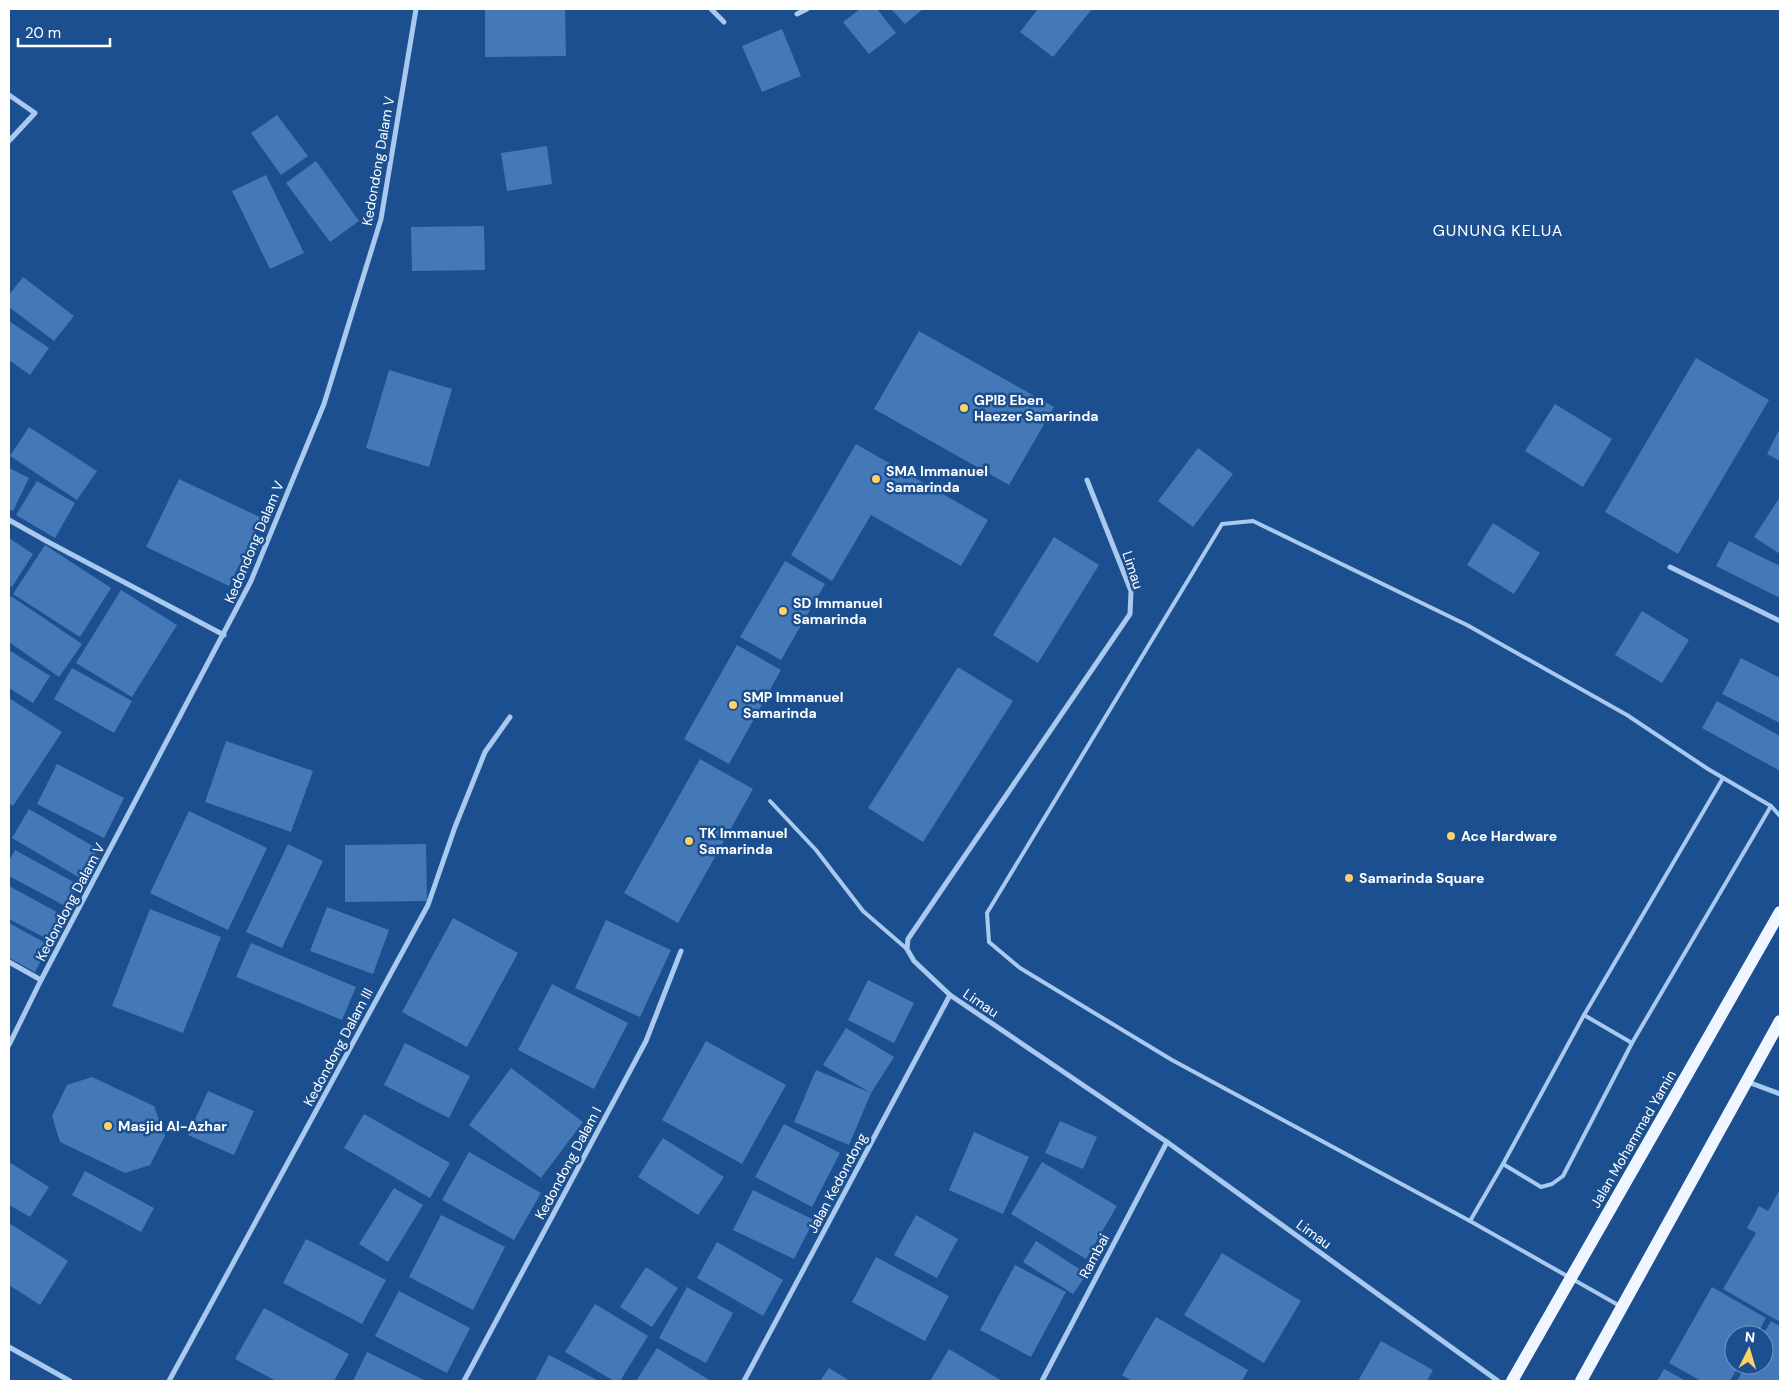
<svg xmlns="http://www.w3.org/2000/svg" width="1789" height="1390" viewBox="0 0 1789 1390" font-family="'DM Sans',sans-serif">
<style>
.building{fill:#4478b7}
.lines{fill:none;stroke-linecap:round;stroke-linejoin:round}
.service{stroke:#a9c9ee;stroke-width:4}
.minor{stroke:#a9c9ee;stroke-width:5}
.primary{stroke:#f0f6ff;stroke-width:12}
.poi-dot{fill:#ffd166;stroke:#1b4f8f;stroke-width:2}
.labels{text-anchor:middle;stroke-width:5;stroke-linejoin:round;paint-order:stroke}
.street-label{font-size:14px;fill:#fff;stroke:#1b4f8f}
.poi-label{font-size:14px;font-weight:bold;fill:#fff;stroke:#1b4f8f;text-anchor:start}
.quarter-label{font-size:16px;letter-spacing:1px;fill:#fff;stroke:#1b4f8f}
</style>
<rect width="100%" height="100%" fill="#1b4f8f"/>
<g class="building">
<polygon points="485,9 565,9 566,56 485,57"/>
<polygon points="860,9 877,9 896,33 869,54 843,22"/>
<polygon points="891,9 923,9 905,24"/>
<polygon points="1038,9 1092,9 1053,57 1020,32"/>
<polygon points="782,29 801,76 762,92 742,46"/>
<polygon points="277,115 308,156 281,175 251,133"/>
<polygon points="547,146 552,184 507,191 501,153"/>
<polygon points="316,161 359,221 330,242 286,183"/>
<polygon points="266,175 304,253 270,269 232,191"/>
<polygon points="484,226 485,270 412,271 411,227"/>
<polygon points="23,277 74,316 54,341 9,307 9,295"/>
<polygon points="9,321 49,348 30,375 9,360"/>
<polygon points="919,331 1054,407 1009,485 874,409"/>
<polygon points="1696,358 1769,400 1678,554 1605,512"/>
<polygon points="389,370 452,389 429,467 366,448"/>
<polygon points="1555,404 1612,439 1583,487 1525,451"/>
<polygon points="29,427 97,471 77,500 10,456"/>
<polygon points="1780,428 1780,461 1767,454"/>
<polygon points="856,444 988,520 961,566 871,515 832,581 791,555"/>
<polygon points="1198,448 1233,474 1193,527 1158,501"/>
<polygon points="9,468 29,478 13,511 9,509"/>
<polygon points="179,479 262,518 229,586 146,547"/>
<polygon points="37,481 75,503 55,538 16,515"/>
<polygon points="1780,497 1780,554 1754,537"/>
<polygon points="1493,523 1540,553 1514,594 1467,565"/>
<polygon points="1054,537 1099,565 1038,663 993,635"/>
<polygon points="9,538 33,554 12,587 9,585"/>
<polygon points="1729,541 1780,566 1780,598 1716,566"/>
<polygon points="45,545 111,588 80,637 13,594"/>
<polygon points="785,561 825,584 781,660 740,637"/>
<polygon points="121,590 177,625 132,697 76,663"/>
<polygon points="11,596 82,644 59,677 9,642 9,600"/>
<polygon points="1642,611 1689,640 1662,683 1615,655"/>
<polygon points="737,645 781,670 729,764 684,739"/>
<polygon points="9,650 50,676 33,703 9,688"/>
<polygon points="1741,658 1780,678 1780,723 1722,694"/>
<polygon points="958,667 1013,701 923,842 868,808"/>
<polygon points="72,668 132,701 114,733 54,699"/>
<polygon points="9,698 62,732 13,806 9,803"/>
<polygon points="1717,701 1780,736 1780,771 1702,728"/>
<polygon points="226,741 313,771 291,832 205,802"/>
<polygon points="700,759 753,789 678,923 624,893"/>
<polygon points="57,764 124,798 104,838 37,804"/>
<polygon points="29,809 98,849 80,878 12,838"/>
<polygon points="189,811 267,848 228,930 150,893"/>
<polygon points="288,844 323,861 282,948 246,932"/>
<polygon points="426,844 427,901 345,902 345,845"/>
<polygon points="15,850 79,885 67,907 9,876 9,861"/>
<polygon points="9,886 66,917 53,942 9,919"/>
<polygon points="327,907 389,930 373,974 310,951"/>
<polygon points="150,909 221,937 183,1033 112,1006"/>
<polygon points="453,918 518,953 467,1047 402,1012"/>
<polygon points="606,920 671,950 640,1017 575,988"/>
<polygon points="9,923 49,945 35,972 9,958"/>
<polygon points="251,943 356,987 342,1020 236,977"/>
<polygon points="868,980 914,1003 894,1043 848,1020"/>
<polygon points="552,984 628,1023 594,1089 518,1050"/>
<polygon points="846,1028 894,1057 871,1093 849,1145 794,1122 816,1070 871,1093 823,1065"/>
<polygon points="706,1041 786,1085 742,1164 662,1120"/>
<polygon points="405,1043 470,1076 449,1118 384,1085"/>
<polygon points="511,1068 583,1122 541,1178 469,1125"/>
<polygon points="92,1077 154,1106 165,1136 150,1165 125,1173 60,1142 52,1116 67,1085"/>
<polygon points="208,1091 254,1111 234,1155 188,1135"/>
<polygon points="364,1114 450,1163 430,1198 344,1148"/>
<polygon points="1060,1121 1097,1137 1083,1169 1045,1153"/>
<polygon points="784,1124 840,1153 812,1207 755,1177"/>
<polygon points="974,1132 1029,1157 1003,1214 949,1190"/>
<polygon points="663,1138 724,1177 698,1215 638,1177"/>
<polygon points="469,1152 541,1193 514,1240 442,1200"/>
<polygon points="9,1162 49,1187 30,1217 9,1205"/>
<polygon points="1042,1162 1117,1206 1086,1259 1011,1214"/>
<polygon points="85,1171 154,1208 141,1232 72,1195"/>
<polygon points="394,1188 423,1205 388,1262 359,1244"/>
<polygon points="1780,1189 1780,1322 1723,1289 1756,1233 1747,1228 1759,1206 1768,1211"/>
<polygon points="753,1190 814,1220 794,1259 733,1230"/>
<polygon points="441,1215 505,1247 473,1310 409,1277"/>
<polygon points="916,1215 958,1239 937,1278 894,1255"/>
<polygon points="9,1223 68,1261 40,1305 9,1285"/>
<polygon points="306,1239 386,1280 362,1324 283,1283"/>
<polygon points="1036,1241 1087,1274 1073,1294 1023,1262"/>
<polygon points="717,1242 783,1280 763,1316 697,1278"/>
<polygon points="1222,1253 1301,1301 1264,1363 1184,1315"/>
<polygon points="876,1257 949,1296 925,1341 852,1302"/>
<polygon points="1015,1265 1066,1292 1031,1357 980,1330"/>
<polygon points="646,1267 678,1288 652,1327 620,1307"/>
<polygon points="687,1287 733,1313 706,1363 659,1338"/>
<polygon points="1712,1287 1766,1318 1757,1335 1734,1335 1734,1365 1739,1365 1730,1381 1701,1381 1669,1363"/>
<polygon points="399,1291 470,1328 447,1373 375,1336"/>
<polygon points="595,1304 648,1336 620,1381 614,1381 565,1352"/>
<polygon points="264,1308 349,1354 334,1381 276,1381 235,1359"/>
<polygon points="1156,1317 1248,1370 1242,1381 1132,1381 1122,1375"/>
<polygon points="1771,1321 1780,1326 1780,1381 1737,1381 1746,1365 1764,1365 1763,1335"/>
<polygon points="1381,1341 1433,1370 1427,1381 1358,1381"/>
<polygon points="657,1348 711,1381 636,1381"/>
<polygon points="949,1349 1002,1381 930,1381"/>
<polygon points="367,1352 426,1381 353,1381"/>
<polygon points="549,1355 599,1381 535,1381"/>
<polygon points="829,1368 850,1381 820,1381"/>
<polygon points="1664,1369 1686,1381 1657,1381"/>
</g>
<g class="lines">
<g class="service">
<polyline points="770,801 816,850 863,911 907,949"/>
<polyline points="1584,1015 1632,1043"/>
<polyline points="1503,1164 1541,1187 1552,1184 1563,1176 1632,1043 1771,806"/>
<polyline points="1470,1221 1172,1060 1020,968 989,942 987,913 1222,524 1253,521 1467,625 1627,715 1708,769 1771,806 1780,816"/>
<polyline points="1620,1306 1470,1221 1503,1164 1584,1015 1723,778"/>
</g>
<g class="minor">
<polyline points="711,9 724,22"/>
<polyline points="797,14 807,9"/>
<polyline points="9,95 35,113 9,141"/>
<polyline points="1087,480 1131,591 1130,614 908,939 907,949 914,961 950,995 1167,1142 1498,1381"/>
<polyline points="9,520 50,543 224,635"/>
<polyline points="1670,567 1780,621"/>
<polyline points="9,962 41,980"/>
<polyline points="9,1045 41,980 251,581 324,404 381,219 416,9"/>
<polyline points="1748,1082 1780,1094"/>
<polyline points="9,1347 70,1381"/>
<polyline points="169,1381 428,905 455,827 485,752 510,717"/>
<polyline points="464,1381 646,1041 681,951"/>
<polyline points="744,1381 950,995"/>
<polyline points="1042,1381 1167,1142"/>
</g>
<g class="primary">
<polyline points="1512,1381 1780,912"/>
<polyline points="1581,1381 1780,1021"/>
</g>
</g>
<g class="poi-dot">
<circle cx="964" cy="408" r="5"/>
<circle cx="876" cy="479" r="5"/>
<circle cx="783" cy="611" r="5"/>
<circle cx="733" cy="705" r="5"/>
<circle cx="1451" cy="836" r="5"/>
<circle cx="689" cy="841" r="5"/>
<circle cx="1349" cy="878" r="5"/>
<circle cx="108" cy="1126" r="5"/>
</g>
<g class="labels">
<g class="street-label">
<text transform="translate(378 161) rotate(-80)" y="5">Kedondong Dalam V</text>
<text transform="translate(254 542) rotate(-67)" y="5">Kedondong Dalam V</text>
<text transform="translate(1133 570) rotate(72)" y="5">Limau</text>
<text transform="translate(70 902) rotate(-62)" y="5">Kedondong Dalam V</text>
<text transform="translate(981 1003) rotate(34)" y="5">Limau</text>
<text transform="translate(338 1047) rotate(-62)" y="5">Kedondong Dalam III</text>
<text transform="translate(1633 1139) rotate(-60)" y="5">Jalan Mohammad Yamin</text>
<text transform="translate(568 1163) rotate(-62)" y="5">Kedondong Dalam I</text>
<text transform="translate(837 1183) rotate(-62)" y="5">Jalan Kedondong</text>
<text transform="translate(1314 1234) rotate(36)" y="5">Limau</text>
<text transform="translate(1094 1256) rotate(-62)" y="5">Rambai</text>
</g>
<g class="poi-label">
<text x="974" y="405">GPIB Eben<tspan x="974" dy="16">Haezer Samarinda</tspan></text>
<text x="886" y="476">SMA Immanuel<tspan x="886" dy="16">Samarinda</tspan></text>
<text x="793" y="608">SD Immanuel<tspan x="793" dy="16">Samarinda</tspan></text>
<text x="743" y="702">SMP Immanuel<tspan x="743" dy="16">Samarinda</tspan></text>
<text x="699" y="838">TK Immanuel<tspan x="699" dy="16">Samarinda</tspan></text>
<text x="1461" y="841">Ace Hardware</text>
<text x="1359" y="883">Samarinda Square</text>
<text x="118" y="1131">Masjid Al-Azhar</text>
</g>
<g class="quarter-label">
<text x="1498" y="236">GUNUNG KELUA</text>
</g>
</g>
<rect width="1789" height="1390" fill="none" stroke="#ffffff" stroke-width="20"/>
<g transform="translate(1749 1350) rotate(5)"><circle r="24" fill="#1b4f8f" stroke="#7695bc"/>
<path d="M0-4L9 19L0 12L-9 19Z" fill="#ffd166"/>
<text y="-8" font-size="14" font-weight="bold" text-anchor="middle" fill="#ffffff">N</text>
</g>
<path d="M18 38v8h92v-8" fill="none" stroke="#ffffff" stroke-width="2.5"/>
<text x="25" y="38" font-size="15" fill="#ffffff" stroke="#1b4f8f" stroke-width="4" paint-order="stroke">20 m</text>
</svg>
